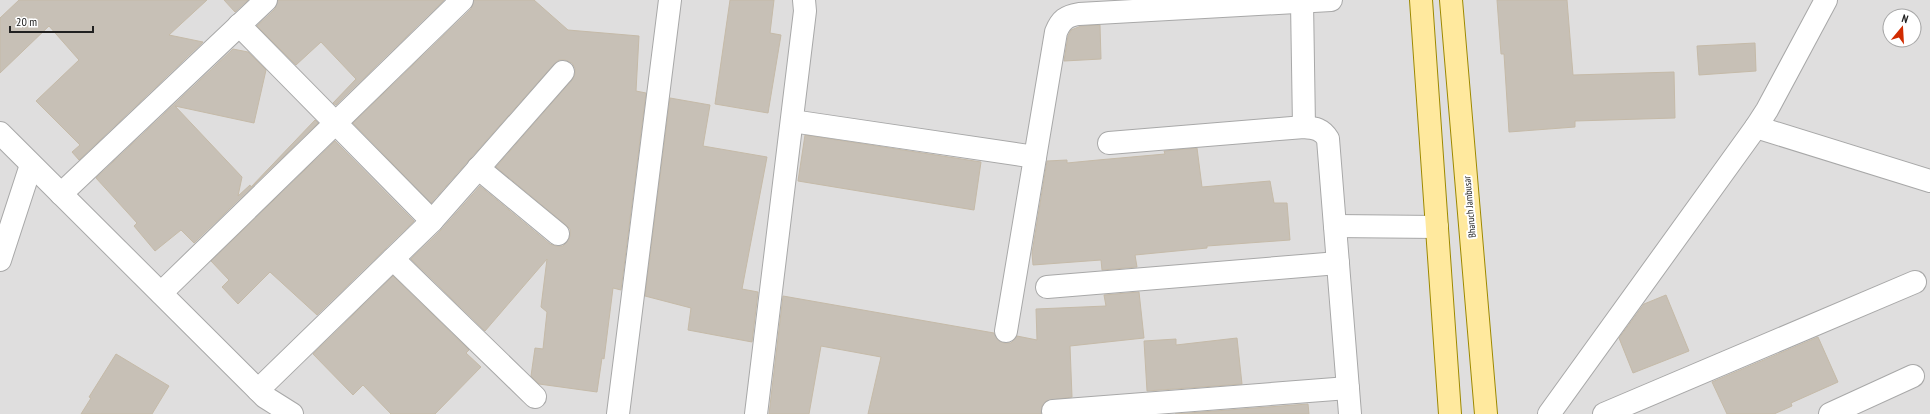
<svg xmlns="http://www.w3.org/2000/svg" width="1930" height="414" viewBox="0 0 1930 414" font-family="'PT Sans Narrow',sans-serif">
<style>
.residential{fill:#dfdede;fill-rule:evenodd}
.building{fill:#c7c0b6;stroke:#c5baa8}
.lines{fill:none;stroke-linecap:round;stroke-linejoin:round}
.minor-casing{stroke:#a8a8a8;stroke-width:24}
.tertiary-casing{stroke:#a8a8a8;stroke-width:24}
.primary-casing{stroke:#9d8900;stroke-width:24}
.minor{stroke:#fff;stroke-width:22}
.tertiary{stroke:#fff;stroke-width:22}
.primary{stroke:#ffe99e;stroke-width:22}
.labels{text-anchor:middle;stroke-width:4;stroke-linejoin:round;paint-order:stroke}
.street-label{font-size:10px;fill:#212121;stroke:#fff}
</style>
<rect width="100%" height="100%" fill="#f2f0e7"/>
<path class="residential" d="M0 0H1930V414H0ZM1890 16H1914V40H1890Z"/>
<g class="building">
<polygon points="19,0 207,0 169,35 203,42 79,160 72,152 80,145 36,101 79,60 49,26 0,73 0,18"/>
<polygon points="224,0 248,0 235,12"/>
<polygon points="278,0 444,0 336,105 333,103 356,79 321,42 296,65 257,26 275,9"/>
<polygon points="474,0 534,0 568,30 639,36 636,91 646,93 621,290 613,288 604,359 602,358 597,392 539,384 531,376 535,348 543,349 547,312 541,307 547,259 485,331 411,259 441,230 480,186 550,244 556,246 563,246 567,242 570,236 570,229 566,225 496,167 572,80 575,74 575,68 572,63 565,60 559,60 554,64 431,203 353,123 471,9"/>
<polygon points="730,0 774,0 770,33 781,35 768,113 715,104"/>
<polygon points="1497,0 1567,0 1573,75 1674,72 1675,118 1575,121 1575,127 1509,132 1504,54 1501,54"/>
<polygon points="1100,25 1101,59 1064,61 1068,36 1071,30 1081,26"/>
<polygon points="1755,43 1756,71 1699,75 1697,46"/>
<polygon points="233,49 248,52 266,70 254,123 175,106 242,177 238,196 250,185 251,187 315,120 318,123 194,243 181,230 155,251 134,226 137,223 96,178"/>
<polygon points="670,98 710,105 703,146 767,157 742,289 758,292 752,342 688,330 691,308 645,296"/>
<polygon points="805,135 981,162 974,210 798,181"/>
<polygon points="335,141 414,221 317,315 270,272 238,304 222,287 229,280 211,261"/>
<polygon points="1197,148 1202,187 1270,181 1274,203 1287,203 1290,240 1207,246 1207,248 1135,255 1137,267 1102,270 1101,260 1033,265 1032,253 1047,161 1067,160 1067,163 1098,160 1165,154 1164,151"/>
<polygon points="393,276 469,350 466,353 481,367 435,414 391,414 363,385 353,395 313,354"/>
<polygon points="1139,292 1144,338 1070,346 1072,397 1046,401 1042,406 1041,414 868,414 881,357 821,346 809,414 769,414 783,296 994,333 998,340 1004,343 1011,343 1017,336 1037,340 1036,309 1106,306 1104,295"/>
<polygon points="1666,295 1689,351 1633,373 1619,338 1644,304"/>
<polygon points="1818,337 1838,382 1791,403 1792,406 1774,414 1727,414 1712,382"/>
<polygon points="1237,338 1242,384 1147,391 1144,341 1176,339 1176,345"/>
<polygon points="116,354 169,386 152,414 81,414 91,398 89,397"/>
<polygon points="1308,404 1309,414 1175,414"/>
</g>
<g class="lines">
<defs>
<g id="minor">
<polyline points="1302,2 1304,127"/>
<polyline points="239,25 432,221"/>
<polyline points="792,121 1035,157"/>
<polyline points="1756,127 1930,181"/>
<path d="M1109 143 1304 127C1315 128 1322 129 1328 139L1350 414"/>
<polyline points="478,168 558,234"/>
<polyline points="61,194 266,0"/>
<polyline points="1335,226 1437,227"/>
<polyline points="393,259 535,397"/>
<polyline points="0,260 31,165"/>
<polyline points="1047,287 1338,263"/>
<polyline points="161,293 462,0"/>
<path d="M1006 331 1056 32C1061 20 1066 16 1079 14L1331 0"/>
<polyline points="258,390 432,221 563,72"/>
<polyline points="1053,411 1348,388"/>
<polyline points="618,414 670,0"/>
<polyline points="756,414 805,11 804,0"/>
<polyline points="1549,414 1756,127 1767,110 1826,0"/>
<polyline points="1604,414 1915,282"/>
<polyline points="1830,414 1913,376"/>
</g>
<polyline id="tertiary" points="0,133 258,390 265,397 292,414"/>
<g id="primary">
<polyline points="1421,0 1450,414"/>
<polyline points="1451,0 1486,414"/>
</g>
</defs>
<use href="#minor" class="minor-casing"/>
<use href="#tertiary" class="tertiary-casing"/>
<use href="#primary" class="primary-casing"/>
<use href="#minor" class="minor"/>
<use href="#tertiary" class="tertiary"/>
<use href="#primary" class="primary"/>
</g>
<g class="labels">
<g class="street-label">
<text transform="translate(1469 207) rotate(-95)" y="4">Bharuch Jambusar</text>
</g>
</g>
<g transform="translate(1902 28) rotate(18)"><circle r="19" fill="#ffffff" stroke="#a6a6a6"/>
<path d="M0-3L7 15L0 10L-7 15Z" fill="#d12b00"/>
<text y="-6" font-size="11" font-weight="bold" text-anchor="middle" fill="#212121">N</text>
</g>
<path d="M10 26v6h83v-6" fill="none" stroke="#212121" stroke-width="2"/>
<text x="16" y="26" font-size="12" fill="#212121" stroke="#ffffff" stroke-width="3" paint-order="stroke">20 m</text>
</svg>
